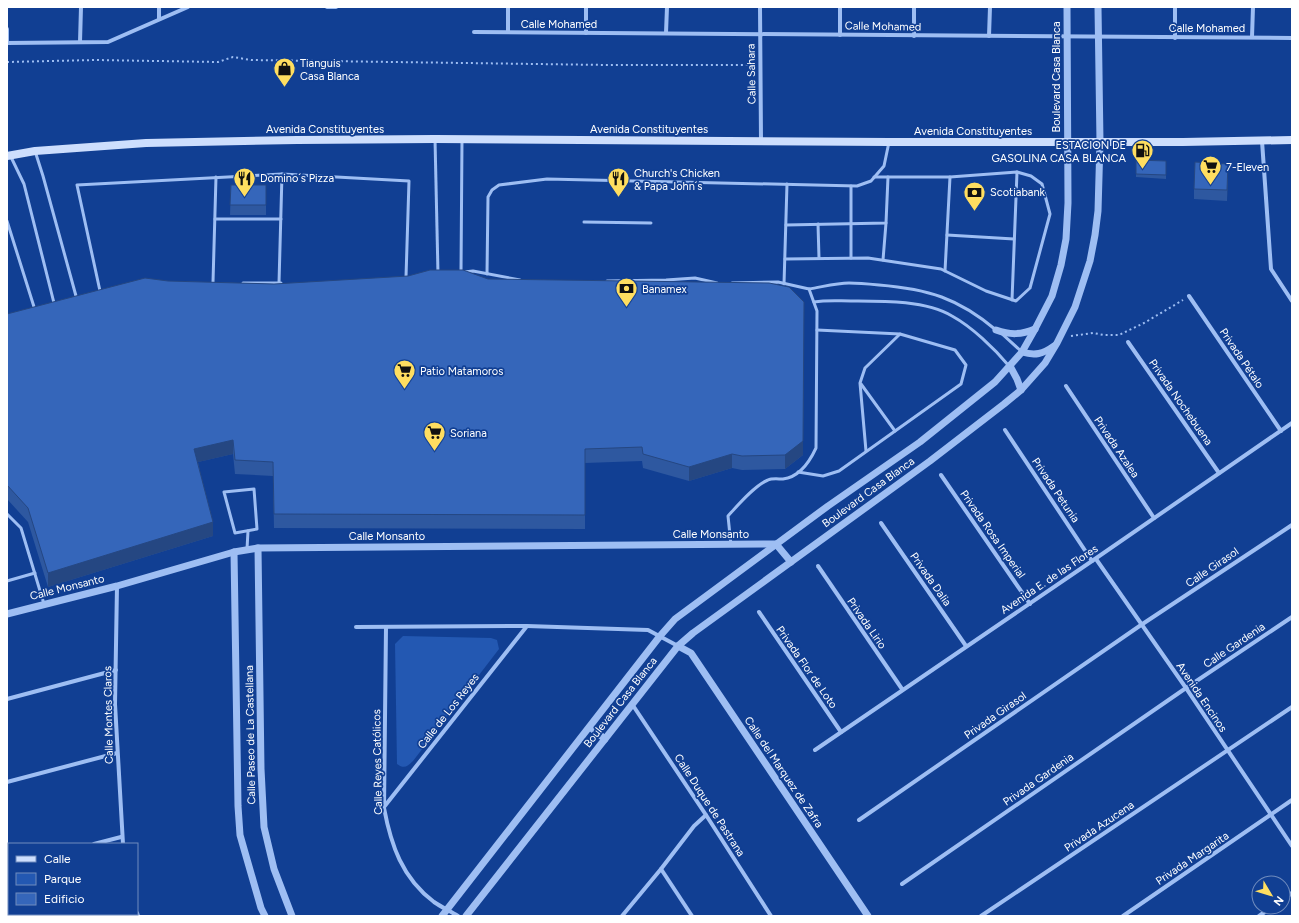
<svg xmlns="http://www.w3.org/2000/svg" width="1299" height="923" viewBox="0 0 1299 923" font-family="Figtree,sans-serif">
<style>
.green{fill:#2358b2}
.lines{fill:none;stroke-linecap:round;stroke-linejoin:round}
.path{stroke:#9ebef3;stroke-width:2;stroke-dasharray:2 3;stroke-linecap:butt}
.service{stroke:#9ebef3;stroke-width:3}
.minor{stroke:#9ebef3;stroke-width:4}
.tertiary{stroke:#9ebef3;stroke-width:7}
.secondary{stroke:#cddefd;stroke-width:8}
.wall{fill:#2e58a0}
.shaded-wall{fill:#254782}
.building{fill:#3566ba;stroke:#254782}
.labels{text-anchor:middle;stroke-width:3.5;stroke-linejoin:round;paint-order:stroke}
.street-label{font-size:11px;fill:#fff;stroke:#113f93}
.poi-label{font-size:11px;fill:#fff;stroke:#113f93;text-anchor:start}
</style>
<rect width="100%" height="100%" fill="#113f93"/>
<g class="green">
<path d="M403 636 491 638 497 640 499 649 413 761C407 767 404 769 397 764L395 644Z"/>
<polygon points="17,914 132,914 133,916 18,916"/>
</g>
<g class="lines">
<g class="path">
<polyline points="7,62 95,60 218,62 233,57 251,60 607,65 753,65"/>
<polyline points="1071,336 1093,333 1104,335 1119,335 1144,323 1183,300"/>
</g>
<g class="service">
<polyline points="435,139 438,274"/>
<polyline points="35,151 43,176 76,296"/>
<polyline points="10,155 24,184 54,303"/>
<polyline points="215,219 281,219"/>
<polyline points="7,221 35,310"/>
<polyline points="584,222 651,223"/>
<polyline points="818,224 819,258"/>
<polyline points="786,225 886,223 888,177"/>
<polyline points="947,235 1014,239"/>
<polyline points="851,258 851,186"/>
<polyline points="785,259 868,258 941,269 986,291 1016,301 1030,288 1050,214 1042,184 1031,176 1017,172 950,177 874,177"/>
<polyline points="883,260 886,223"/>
<polyline points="945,271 950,177"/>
<polyline points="461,272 462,140"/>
<polyline points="464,272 473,271 520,280"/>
<polyline points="487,274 488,197 492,190 499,185 547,179 857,186 871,181 884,166 889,142"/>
<polyline points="607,281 666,280 695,278 717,283"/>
<polyline points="213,282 216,177"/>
<polyline points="243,283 281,283"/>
<polyline points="279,283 282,174"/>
<polyline points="784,284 787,184"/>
<path d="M809 289C822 287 836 283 849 283 859 283 869 284 879 285 928 289 958 298 996 330"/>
<polyline points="100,291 77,185 282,174 409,181 406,277"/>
<polyline points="1012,300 1017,172"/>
<path d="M814 302C827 300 838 301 851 301 881 301 925 300 952 316 972 327 994 348 1009 366"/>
<polyline points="1001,333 1022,352"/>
<polyline points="861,384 895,431"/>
<polyline points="866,451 860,383 865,368 900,334"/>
<polyline points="798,472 823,476 839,471 961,384 966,365 955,350 900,334 817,330"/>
<polygon points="254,489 257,529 235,533 224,492"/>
<polyline points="7,514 21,528 44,604"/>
<path d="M731 545 728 516C738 505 755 485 768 480 772 478 778 479 783 479 800 477 810 461 816 448L817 311 809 289 778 282 732 283"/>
<polyline points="247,549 248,531"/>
<polyline points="7,581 35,573"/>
</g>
<g class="minor">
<polyline points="159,7 159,19"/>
<polyline points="327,7 336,7"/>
<polyline points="508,7 508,32"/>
<polyline points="760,7 761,141"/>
<polyline points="840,7 840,35"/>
<polyline points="7,29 7,43"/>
<polyline points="474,32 1292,38"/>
<polyline points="586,33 586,7"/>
<polyline points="666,33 667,7"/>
<polyline points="914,36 914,7"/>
<polyline points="989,36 990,7"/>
<polyline points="1252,37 1253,7"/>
<polyline points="1175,38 1175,7"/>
<polyline points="80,42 81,7"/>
<polyline points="7,43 108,42 188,7"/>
<polyline points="1262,141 1271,269 1292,301"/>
<polyline points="1189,296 1281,431"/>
<polyline points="1128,342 1219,473"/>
<polyline points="1066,386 1154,518"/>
<polyline points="1005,430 1092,561"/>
<polyline points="941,475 1030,604"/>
<polyline points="881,523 966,646"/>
<polyline points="1096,559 1186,688 1292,846"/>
<polyline points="818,566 902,689"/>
<polyline points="117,586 115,704 123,844"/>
<polyline points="759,612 841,732"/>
<polyline points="356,627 527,626 648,630 678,646"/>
<path d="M386 627 384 808C391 845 402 878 434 902 441 907 450 911 458 916"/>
<polyline points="7,699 116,670"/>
<polyline points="632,704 706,815 771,916"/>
<polyline points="815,750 1092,561 1292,423"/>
<polyline points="7,782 117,753"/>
<polyline points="384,807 527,626"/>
<polyline points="859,820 1141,625 1292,525"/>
<polyline points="94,844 121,837"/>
<polyline points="7,866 9,866"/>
<polyline points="661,869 692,916"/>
<polyline points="902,884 1186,688 1292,617"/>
<polyline points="1283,899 1292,893"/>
<polyline points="137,913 138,916"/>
<polyline points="622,916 661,869 694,826 706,815"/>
<polyline points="981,916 1292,707"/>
<polyline points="1123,916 1292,800"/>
<polyline points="1259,916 1272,907"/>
</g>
<g class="tertiary">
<path d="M996 330C1010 335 1021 335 1035 329"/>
<path d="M1022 352C1035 356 1043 354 1054 346"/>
<polyline points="1010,366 1017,379 1021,390"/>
<polyline points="258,548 261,769 264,827 274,869 292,916"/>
<polyline points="234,552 238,806 240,835 244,849 261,908 265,916"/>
<polyline points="7,614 117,586 234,552 258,548 776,544 791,562"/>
<polyline points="678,646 691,653 868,916"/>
<polyline points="590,727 605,739"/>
<polyline points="442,916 660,636 675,619 828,506 920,442 995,382 1022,352 1035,329 1052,296 1061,265 1066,239 1068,203 1067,7"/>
<polyline points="466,916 678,646 693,633 930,461 1004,404 1021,390 1045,363 1057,343 1075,307 1090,261 1095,235 1098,211 1100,142 1098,7"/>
</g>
<polyline class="secondary" points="7,156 35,151 146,143 297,140 435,139 889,142 1183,142 1292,140"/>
</g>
<g class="wall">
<polygon points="1136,160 1166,161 1166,179 1136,177"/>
<polygon points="1228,174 1227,201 1194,199 1194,189"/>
<polygon points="231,185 266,185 266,215 230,215"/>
<polygon points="168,281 274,284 803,455 785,469 742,470 732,468 689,481 643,468 642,461 585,463 585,529 274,528 273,476 235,474 233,454 198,462 213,536 48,587 28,522 7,499 7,314"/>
</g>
<g class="shaded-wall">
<polygon points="1228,164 1228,174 1227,201 1227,190"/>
<polygon points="804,302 803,455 785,469 785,455"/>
<polygon points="233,440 233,454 194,463 194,449"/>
<polygon points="732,454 732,468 689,481 689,467"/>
<polygon points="213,522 213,536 48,587 48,573"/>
</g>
<g class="building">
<polygon points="1136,160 1166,161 1166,175 1136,174"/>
<polygon points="1195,162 1228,164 1227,190 1194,189"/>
<polygon points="231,185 266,185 266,205 230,205"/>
<polygon points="430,270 463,270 488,279 769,283 789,287 804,302 803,441 785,455 742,456 732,454 689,467 643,454 642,447 585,449 585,515 274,514 273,462 235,460 233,440 194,449 213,522 48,573 28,508 7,485 7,314 145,278 168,281 274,284 408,276"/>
</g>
<defs>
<symbol id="shop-pin" viewBox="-11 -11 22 30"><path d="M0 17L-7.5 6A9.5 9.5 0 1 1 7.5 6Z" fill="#ffde60" stroke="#113f93"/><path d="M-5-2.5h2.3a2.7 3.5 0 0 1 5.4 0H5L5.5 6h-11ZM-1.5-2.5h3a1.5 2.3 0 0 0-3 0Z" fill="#111"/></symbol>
<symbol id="fuel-pin" viewBox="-11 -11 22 30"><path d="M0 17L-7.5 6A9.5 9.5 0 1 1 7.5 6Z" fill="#ffde60" stroke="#113f93"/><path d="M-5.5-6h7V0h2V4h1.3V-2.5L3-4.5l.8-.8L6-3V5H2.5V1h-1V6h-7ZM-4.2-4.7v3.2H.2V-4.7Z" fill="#111"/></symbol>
<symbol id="supermarket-pin" viewBox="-11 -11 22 30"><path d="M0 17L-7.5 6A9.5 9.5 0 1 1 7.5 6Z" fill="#ffde60" stroke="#113f93"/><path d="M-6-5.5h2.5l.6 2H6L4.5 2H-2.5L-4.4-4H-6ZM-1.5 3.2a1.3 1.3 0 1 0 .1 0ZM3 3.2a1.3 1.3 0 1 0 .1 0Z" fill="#111"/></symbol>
<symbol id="restaurant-pin" viewBox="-11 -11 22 30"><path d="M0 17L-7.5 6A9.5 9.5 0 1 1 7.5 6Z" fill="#ffde60" stroke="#113f93"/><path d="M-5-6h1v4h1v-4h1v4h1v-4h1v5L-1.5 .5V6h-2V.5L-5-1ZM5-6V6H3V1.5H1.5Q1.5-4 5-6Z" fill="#111"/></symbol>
<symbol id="bank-pin" viewBox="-11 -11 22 30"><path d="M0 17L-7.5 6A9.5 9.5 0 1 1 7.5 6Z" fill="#ffde60" stroke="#113f93"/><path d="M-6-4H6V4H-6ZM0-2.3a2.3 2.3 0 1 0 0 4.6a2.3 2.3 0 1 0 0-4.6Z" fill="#111"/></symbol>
</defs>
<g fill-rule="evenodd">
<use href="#shop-pin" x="272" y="56" width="25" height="34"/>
<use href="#fuel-pin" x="1130" y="138" width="25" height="34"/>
<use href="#supermarket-pin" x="1198" y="154" width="25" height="34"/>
<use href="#restaurant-pin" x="232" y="166" width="25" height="34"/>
<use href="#restaurant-pin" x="606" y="166" width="25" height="34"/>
<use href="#bank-pin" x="962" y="180" width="25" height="34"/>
<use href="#bank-pin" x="614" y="276" width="25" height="34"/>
<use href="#supermarket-pin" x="392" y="358" width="25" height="34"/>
<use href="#supermarket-pin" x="422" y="420" width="25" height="34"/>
</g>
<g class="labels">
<g class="street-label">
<text x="559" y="28">Calle Mohamed</text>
<text transform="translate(883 26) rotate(1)" y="4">Calle Mohamed</text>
<text x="1207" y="32">Calle Mohamed</text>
<text transform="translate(751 74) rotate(-91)" y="4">Calle Sahara</text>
<text transform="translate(1056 77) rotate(-90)" y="4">Boulevard Casa Blanca</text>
<text x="325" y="133">Avenida Constituyentes</text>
<text x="649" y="133">Avenida Constituyentes</text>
<text x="973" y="135">Avenida Constituyentes</text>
<text transform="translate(1242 358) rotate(56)" y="4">Privada Pétalo</text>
<text transform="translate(1181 402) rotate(55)" y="4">Privada Nochebuena</text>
<text transform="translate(1117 447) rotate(56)" y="4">Privada Azalea</text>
<text transform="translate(1056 490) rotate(56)" y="4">Privada Petunia</text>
<text transform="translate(868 492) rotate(-36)" y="4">Boulevard Casa Blanca</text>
<text x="711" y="538">Calle Monsanto</text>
<text transform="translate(993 534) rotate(55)" y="4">Privada Rosa Imperial</text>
<text x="387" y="540">Calle Monsanto</text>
<text transform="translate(1212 567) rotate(-34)" y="4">Calle Girasol</text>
<text transform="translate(931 579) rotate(55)" y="4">Privada Dalia</text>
<text transform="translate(1049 579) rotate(-34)" y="4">Avenida E. de las Flores</text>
<text transform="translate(67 587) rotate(-14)" y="4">Calle Monsanto</text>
<text transform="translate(867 623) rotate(55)" y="4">Privada Lirio</text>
<text transform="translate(1234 645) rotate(-34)" y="4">Calle Gardenia</text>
<text transform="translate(807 667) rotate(55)" y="4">Privada Flor de Loto</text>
<text transform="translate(1202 697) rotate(56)" y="4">Avenida Encinos</text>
<text transform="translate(620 702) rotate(-52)" y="4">Boulevard Casa Blanca</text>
<text transform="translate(448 711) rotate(-52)" y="4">Calle de Los Reyes</text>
<text transform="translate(108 715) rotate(-91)" y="4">Calle Montes Claros</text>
<text transform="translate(995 715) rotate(-35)" y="4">Privada Girasol</text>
<text transform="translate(250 735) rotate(-91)" y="4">Calle Paseo de La Castellana</text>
<text transform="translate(377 762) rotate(-91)" y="4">Calle Reyes Católicos</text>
<text transform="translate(784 772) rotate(56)" y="4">Calle del Marquez de Zafra</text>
<text transform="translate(1038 779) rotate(-35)" y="4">Privada Gardenia</text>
<text transform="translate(710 805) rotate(57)" y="4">Calle Duque de Pastrana</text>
<text transform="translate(1099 826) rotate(-34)" y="4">Privada Azucena</text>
<text transform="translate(1192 858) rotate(-34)" y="4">Privada Margarita</text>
</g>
<g class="poi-label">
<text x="300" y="67">Tianguis<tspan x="300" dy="13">Casa Blanca</tspan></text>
<text x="1126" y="149" text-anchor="end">ESTACION DE<tspan x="1126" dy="13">GASOLINA CASA BLANCA</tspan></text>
<text x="1226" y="171">7-Eleven</text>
<text x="634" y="177">Church's Chicken<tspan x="634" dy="13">&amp; Papa John´s</tspan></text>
<text x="260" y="182">Domino´s Pizza</text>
<text x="990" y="196">Scotiabank</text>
<text x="642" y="293">Banamex</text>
<text x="420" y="375">Patio Matamoros</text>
<text x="450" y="437">Soriana</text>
</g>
</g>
<rect width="1299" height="923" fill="none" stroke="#ffffff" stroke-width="16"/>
<rect x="8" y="843" width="130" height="72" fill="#113f93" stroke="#708cbe"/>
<rect x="16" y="856" width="20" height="6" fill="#cddefd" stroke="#708cbe"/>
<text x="44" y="863" font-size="12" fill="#ffffff">Calle</text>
<rect x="16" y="873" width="20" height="12" fill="#2358b2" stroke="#708cbe"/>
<text x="44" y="883" font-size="12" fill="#ffffff">Parque</text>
<rect x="16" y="893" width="20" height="12" fill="#3566ba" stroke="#708cbe"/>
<text x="44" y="903" font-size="12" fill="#ffffff">Edificio</text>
<g transform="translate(1271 895) rotate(128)"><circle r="19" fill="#113f93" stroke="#708cbe"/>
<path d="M0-3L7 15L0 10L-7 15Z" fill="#ffde60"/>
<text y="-6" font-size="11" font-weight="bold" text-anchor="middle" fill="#ffffff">N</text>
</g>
</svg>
